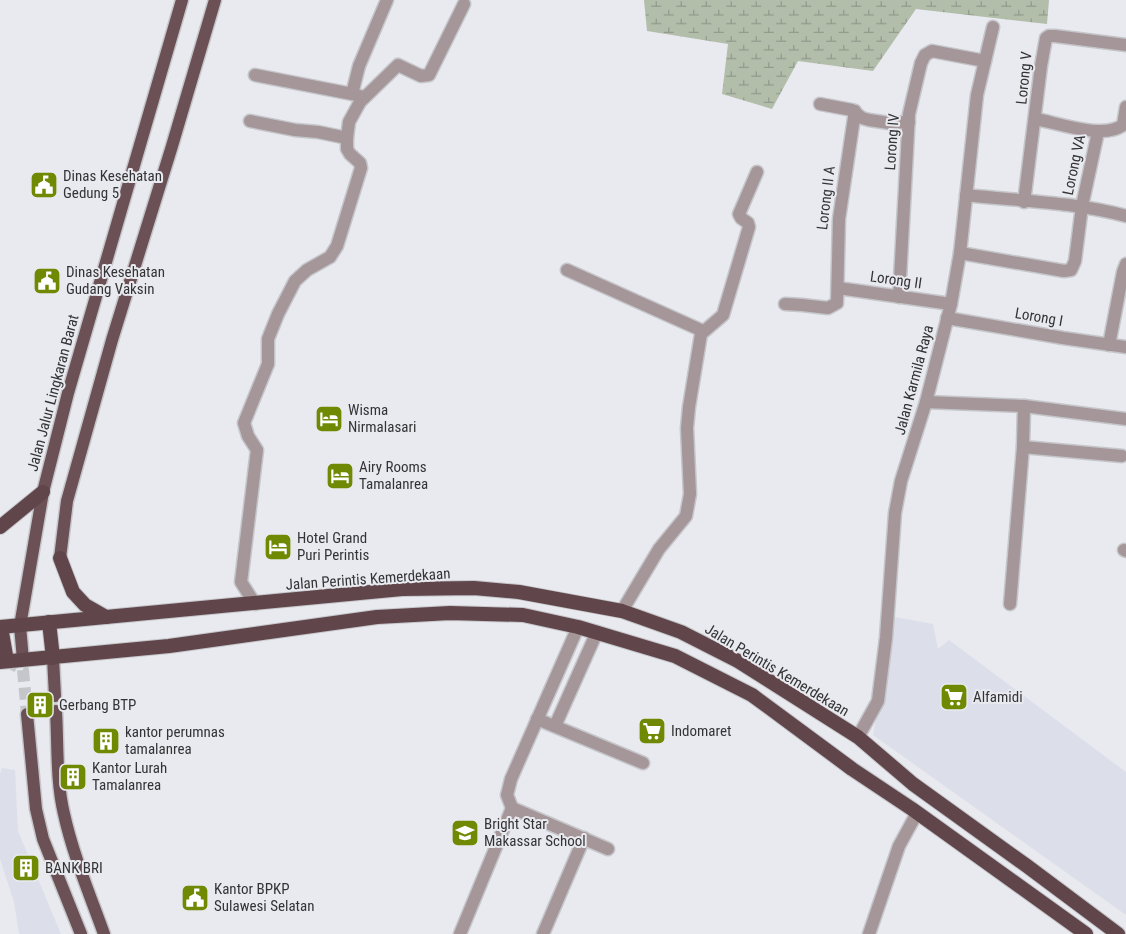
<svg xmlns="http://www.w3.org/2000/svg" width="1126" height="934" viewBox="0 0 1126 934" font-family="'Roboto Condensed',sans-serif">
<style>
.built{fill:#dcdee9}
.wetland{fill:url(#wetland-marsh)}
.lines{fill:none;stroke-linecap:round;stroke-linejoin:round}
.primary-tunnel{stroke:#c5c6ca;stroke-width:12;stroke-dasharray:12 6;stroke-linecap:butt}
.minor-casing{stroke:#c5c6ca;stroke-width:15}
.primary-casing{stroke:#c5c6ca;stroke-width:15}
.trunk-casing{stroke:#c5c6ca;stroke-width:16}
.minor{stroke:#a59699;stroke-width:12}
.primary{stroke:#6b5156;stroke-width:12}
.trunk{stroke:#60454a;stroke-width:14}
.labels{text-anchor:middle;stroke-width:4;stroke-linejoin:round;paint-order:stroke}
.street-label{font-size:15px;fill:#343436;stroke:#e9eaef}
.poi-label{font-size:15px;fill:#343436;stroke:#e9eaef;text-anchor:start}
</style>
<defs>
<pattern id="wetland-marsh" width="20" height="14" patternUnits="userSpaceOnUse" patternTransform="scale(1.25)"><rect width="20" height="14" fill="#b2bdaa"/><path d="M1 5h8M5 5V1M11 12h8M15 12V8" fill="none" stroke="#929a8b"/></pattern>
</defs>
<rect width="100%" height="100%" fill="#e9eaef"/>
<g class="built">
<polygon points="895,617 933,624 938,649 949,640 1126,772 1126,915 873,735"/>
<polygon points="2,768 15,770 18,831 61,934 20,934 19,933 14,902 0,859 0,774"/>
</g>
<polygon class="wetland" points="644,0 1049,0 1047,24 916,9 873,71 798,61 772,109 722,94 728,44 647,31"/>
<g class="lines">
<polyline class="primary-tunnel" points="7,661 23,670 27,714"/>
<defs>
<g id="minor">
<polyline points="255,75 352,94"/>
<polyline points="364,97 352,94 359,66 387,0"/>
<polyline points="820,104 852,110 862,118 869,120 889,123 909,122"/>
<path d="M1036 119C1058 123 1104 140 1123 125L1126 107"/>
<polyline points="250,121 295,130 318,132 347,138"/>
<path d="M966 195C1020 201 1074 202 1126 216"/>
<polyline points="1024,202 1041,66 1046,38 1049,36 1055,36 1126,45"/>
<polyline points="960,253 1064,271 1071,270 1075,261 1082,206 1098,132"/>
<polyline points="567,270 703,331"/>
<polyline points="838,288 951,304"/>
<polyline points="899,297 909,114 921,63 925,55 932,51 985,61"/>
<polyline points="785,304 802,305 828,308 837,303 839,219 855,111"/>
<polyline points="947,318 1063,338 1126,347"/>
<polyline points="1109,345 1123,272 1126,264"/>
<polyline points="926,402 1024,406 1126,419"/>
<polyline points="1023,447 1122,456"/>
<polyline points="1124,550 1126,551"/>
<polyline points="255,604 241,582 257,450 248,436 244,423 268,364 268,339 278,314 295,281 307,270 330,257 337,246 361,168 360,163 350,154 347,149 347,138 349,122 360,102 398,65 421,76 429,75 464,4"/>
<polyline points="1010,604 1023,447 1024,406"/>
<polyline points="622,611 659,549 686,516 690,494 687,428 689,407 701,334 723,315 749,227 748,223 741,218 739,214 757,172"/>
<polyline points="537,719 643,763"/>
<polyline points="555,726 597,632"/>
<polyline points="858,737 878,701 879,693 886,638 895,513 901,481 926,402 951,304 960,253 977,95 993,27"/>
<polyline points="512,808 608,849"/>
<polyline points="460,934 512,808 507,795 511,779 578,627"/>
<polyline points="543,934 584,838"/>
<polyline points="869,934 899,846 917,813"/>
</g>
<g id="primary">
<polyline points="60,558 67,501 112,340 172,146 215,0"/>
<polyline points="53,658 55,696"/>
<polyline points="23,660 20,626 43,492 68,393 182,0"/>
<path d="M56 711C58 745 56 781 64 814 73 855 90 895 104 934"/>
<polyline points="27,714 36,809 43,839 81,934"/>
</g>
<g id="trunk">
<polyline points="0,527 43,492"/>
<polyline points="60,558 73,592 85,605 106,617"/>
<polyline points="49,622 53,658"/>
<polyline points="0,627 402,589 474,588 519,592 622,611 681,632 738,661 858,737 913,784 1027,866 1118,934"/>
<polyline points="1,627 7,661"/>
<polyline points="0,662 169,646 377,617 450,613 523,615 578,627 675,656 752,695 852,769 912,809 1086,934"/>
</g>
</defs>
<use href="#minor" class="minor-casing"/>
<use href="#primary" class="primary-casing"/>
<use href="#trunk" class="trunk-casing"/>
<use href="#minor" class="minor"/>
<use href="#primary" class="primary"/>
<use href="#trunk" class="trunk"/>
</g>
<defs>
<symbol id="civic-square" viewBox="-11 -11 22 22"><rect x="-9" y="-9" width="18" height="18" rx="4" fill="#6f8a02" stroke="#e9eaef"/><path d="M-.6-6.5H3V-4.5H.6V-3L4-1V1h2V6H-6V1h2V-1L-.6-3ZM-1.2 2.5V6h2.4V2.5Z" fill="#fff"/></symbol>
<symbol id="hotel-square" viewBox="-11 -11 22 22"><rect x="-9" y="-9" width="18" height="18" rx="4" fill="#6f8a02" stroke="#e9eaef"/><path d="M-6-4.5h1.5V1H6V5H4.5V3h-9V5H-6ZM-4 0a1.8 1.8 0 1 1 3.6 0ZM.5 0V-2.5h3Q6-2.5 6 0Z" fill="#fff"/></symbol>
<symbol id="supermarket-square" viewBox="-11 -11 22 22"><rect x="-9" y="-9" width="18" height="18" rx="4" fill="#6f8a02" stroke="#e9eaef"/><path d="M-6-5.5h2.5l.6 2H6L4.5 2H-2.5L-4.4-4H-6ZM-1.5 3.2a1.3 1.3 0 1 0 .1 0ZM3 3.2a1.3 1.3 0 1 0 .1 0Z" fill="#fff"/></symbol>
<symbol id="building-square" viewBox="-11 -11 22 22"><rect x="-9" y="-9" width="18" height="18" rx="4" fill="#6f8a02" stroke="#e9eaef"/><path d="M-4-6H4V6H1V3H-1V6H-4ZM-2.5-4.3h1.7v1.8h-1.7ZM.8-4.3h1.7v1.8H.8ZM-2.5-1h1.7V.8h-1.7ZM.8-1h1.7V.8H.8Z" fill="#fff"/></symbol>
<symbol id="school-square" viewBox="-11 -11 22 22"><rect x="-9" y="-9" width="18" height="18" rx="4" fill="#6f8a02" stroke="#e9eaef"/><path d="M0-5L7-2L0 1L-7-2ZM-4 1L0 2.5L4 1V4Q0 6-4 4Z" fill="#fff"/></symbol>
</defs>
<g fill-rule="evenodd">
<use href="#civic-square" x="28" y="169" width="32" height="32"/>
<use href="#civic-square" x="31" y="265" width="32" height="32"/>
<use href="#hotel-square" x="313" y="403" width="32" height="32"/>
<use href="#hotel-square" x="324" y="460" width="32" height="32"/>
<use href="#hotel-square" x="262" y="531" width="32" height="32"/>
<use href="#supermarket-square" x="938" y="681" width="32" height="32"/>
<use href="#building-square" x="24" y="689" width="32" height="32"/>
<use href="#supermarket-square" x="636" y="715" width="32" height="32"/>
<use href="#building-square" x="90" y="725" width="32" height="32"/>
<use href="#building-square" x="57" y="761" width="32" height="32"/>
<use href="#school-square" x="449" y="817" width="32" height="32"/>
<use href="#building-square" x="10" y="852" width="32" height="32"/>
<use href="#civic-square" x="179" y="882" width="32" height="32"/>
</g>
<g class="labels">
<g class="street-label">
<text transform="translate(1024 78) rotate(-84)" y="5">Lorong V</text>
<text transform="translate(892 142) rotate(-86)" y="5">Lorong IV</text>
<text transform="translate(1074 165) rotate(-78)" y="5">Lorong VA</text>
<text transform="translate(826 198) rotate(-83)" y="5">Lorong II A</text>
<text transform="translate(896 280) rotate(8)" y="5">Lorong II</text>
<text transform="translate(1039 317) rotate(10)" y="5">Lorong I</text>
<text transform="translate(914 380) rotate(-75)" y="5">Jalan Karmila Raya</text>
<text transform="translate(53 393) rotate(-75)" y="5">Jalan Jalur Lingkaran Barat</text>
<text transform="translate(368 579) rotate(-4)" y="5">Jalan Perintis Kemerdekaan</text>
<text transform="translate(777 670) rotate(31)" y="5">Jalan Perintis Kemerdekaan</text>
</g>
<g class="poi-label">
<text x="63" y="181">Dinas Kesehatan<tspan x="63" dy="17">Gedung 5</tspan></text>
<text x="66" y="277">Dinas Kesehatan<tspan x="66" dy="17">Gudang Vaksin</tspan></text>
<text x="348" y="415">Wisma<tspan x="348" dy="17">Nirmalasari</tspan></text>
<text x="359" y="472">Airy Rooms<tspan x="359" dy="17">Tamalanrea</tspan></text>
<text x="297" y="543">Hotel Grand<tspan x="297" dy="17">Puri Perintis</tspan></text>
<text x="973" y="702">Alfamidi</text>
<text x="59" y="710">Gerbang BTP</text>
<text x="671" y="736">Indomaret</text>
<text x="125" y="737">kantor perumnas<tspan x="125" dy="17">tamalanrea</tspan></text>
<text x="92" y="773">Kantor Lurah<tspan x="92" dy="17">Tamalanrea</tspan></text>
<text x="484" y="829">Bright Star<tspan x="484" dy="17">Makassar School</tspan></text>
<text x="45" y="873">BANK BRI</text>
<text x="214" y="894">Kantor BPKP<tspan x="214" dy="17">Sulawesi Selatan</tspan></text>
</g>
</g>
</svg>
